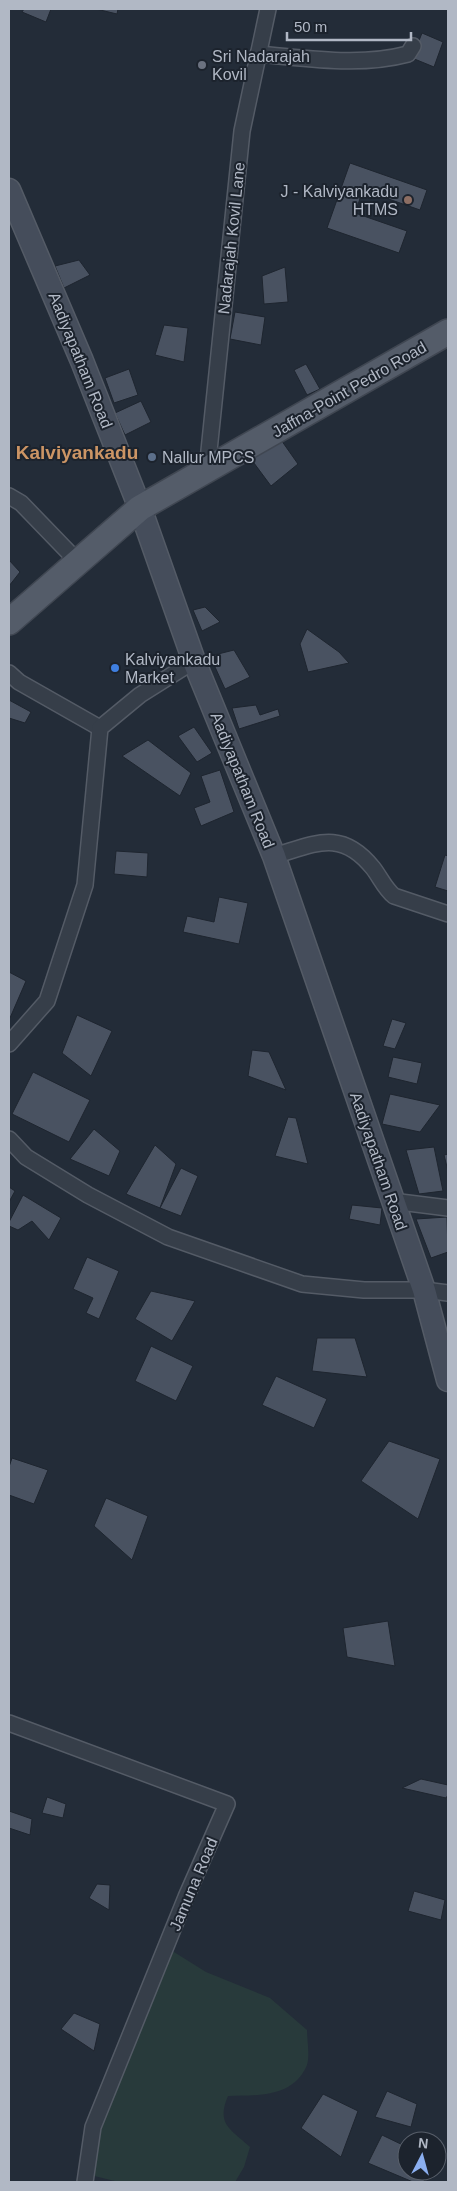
<svg xmlns="http://www.w3.org/2000/svg" width="457" height="2191" viewBox="0 0 457 2191" font-family="Helvetica,sans-serif">
<style>
.green{fill:#283a3b}
.building{fill:#495261;stroke:#1e252f}
.lines{fill:none;stroke-linecap:round;stroke-linejoin:round}
.street-casing{stroke:#545b66;stroke-width:18}
.secondary-casing{stroke:#545b66;stroke-width:25}
.primary-casing{stroke:#404752;stroke-width:28}
.street{stroke:#363e49;stroke-width:15}
.secondary{stroke:#454d5b;stroke-width:22}
.primary{stroke:#545c69;stroke-width:25}
.worship-dot{fill:#6b7280;stroke:#1c232d;stroke-width:2}
.education-dot{fill:#8d6e63;stroke:#1c232d;stroke-width:2}
.service-dot{fill:#5c6f8a;stroke:#1c232d;stroke-width:2}
.shop-dot{fill:#3f7fe0;stroke:#1c232d;stroke-width:2}
.labels{text-anchor:middle;stroke-width:4;stroke-linejoin:round;paint-order:stroke}
.poi-label{font-size:16px;fill:#b1b8c5;stroke:#1c232d;text-anchor:start}
.street-label{font-size:16px;fill:#b1b8c5;stroke:#1c232d}
.quarter-label{font-size:19px;font-weight:bold;fill:#cc9565;stroke:#1c232d}
</style>
<rect width="100%" height="100%" fill="#232c38"/>
<path class="green" d="M166 1947 206 1972 270 1998 307 2030C307 2040 310 2055 307 2065 293 2098 258 2095 228 2096 216 2124 230 2129 250 2147L244 2167 235 2182H119L86 2174 93 2127Z"/>
<g class="building">
<polygon points="24,9 51,9 46,22 22,12"/>
<polygon points="96,9 118,9 117,14"/>
<polygon points="422,33 443,42 434,67 412,58"/>
<polygon points="350,163 427,190 420,210 363,190 355,213 407,231 399,253 327,228"/>
<polygon points="79,260 90,275 64,288 55,266"/>
<polygon points="285,267 288,302 264,304 262,276"/>
<polygon points="235,312 265,317 261,345 230,339"/>
<polygon points="164,325 188,328 184,362 155,355"/>
<polygon points="306,364 320,389 307,395 294,370"/>
<polygon points="129,369 138,395 114,403 105,378"/>
<polygon points="141,401 151,422 125,435 115,413"/>
<polygon points="279,437 298,464 271,486 248,455"/>
<polygon points="9,560 20,572 9,586"/>
<polygon points="205,607 220,622 202,631 193,610"/>
<polygon points="307,629 339,652 349,663 308,672 300,644"/>
<polygon points="234,650 250,677 225,689 210,656"/>
<polygon points="9,700 31,712 25,723 9,718"/>
<polygon points="256,705 260,715 278,709 280,716 239,729 232,708"/>
<polygon points="194,727 212,753 197,762 178,736"/>
<polygon points="148,740 191,773 180,796 122,756"/>
<polygon points="220,770 234,812 201,826 194,808 210,802 201,776"/>
<polygon points="116,851 148,853 147,877 114,874"/>
<polygon points="445,855 448,856 448,891 435,887"/>
<polygon points="219,897 248,903 239,944 183,932 187,916 214,922"/>
<polygon points="9,972 26,981 10,1018 9,1017"/>
<polygon points="77,1015 112,1031 91,1076 62,1053"/>
<polygon points="392,1019 406,1023 395,1049 383,1046"/>
<polygon points="252,1050 269,1052 286,1090 248,1076"/>
<polygon points="393,1057 422,1063 417,1084 388,1077"/>
<polygon points="33,1072 90,1100 69,1142 12,1114"/>
<polygon points="390,1094 440,1105 420,1132 382,1124"/>
<polygon points="288,1117 296,1118 308,1164 275,1156"/>
<polygon points="94,1129 120,1151 109,1176 70,1159"/>
<polygon points="155,1145 176,1164 160,1208 126,1194"/>
<polygon points="434,1147 443,1191 419,1194 406,1150"/>
<polygon points="448,1154 448,1171 444,1155"/>
<polygon points="181,1168 198,1176 181,1216 160,1208"/>
<polygon points="9,1187 15,1191 9,1202"/>
<polygon points="23,1195 61,1218 49,1240 32,1221 18,1230 9,1226 9,1222"/>
<polygon points="352,1205 382,1208 380,1225 349,1219"/>
<polygon points="447,1217 448,1252 431,1258 416,1219"/>
<polygon points="87,1257 119,1271 99,1319 86,1313 93,1298 73,1289"/>
<polygon points="151,1291 195,1301 172,1341 135,1319"/>
<polygon points="317,1338 355,1338 367,1377 312,1371"/>
<polygon points="151,1346 193,1366 176,1401 135,1381"/>
<polygon points="276,1376 327,1399 314,1428 262,1405"/>
<polygon points="389,1441 440,1459 418,1519 361,1481"/>
<polygon points="12,1458 48,1470 34,1504 9,1495 9,1467"/>
<polygon points="106,1498 148,1516 132,1560 94,1526"/>
<polygon points="388,1621 395,1666 347,1657 343,1628"/>
<polygon points="421,1779 448,1785 448,1795 446,1798 402,1788"/>
<polygon points="47,1797 66,1804 63,1818 42,1813"/>
<polygon points="9,1811 32,1819 30,1835 9,1828"/>
<polygon points="97,1884 110,1885 109,1910 89,1898"/>
<polygon points="414,1891 445,1900 441,1920 408,1911"/>
<polygon points="74,2013 100,2024 94,2051 61,2029"/>
<polygon points="387,2091 417,2104 411,2127 375,2117"/>
<polygon points="323,2094 358,2111 341,2157 301,2128"/>
<polygon points="382,2135 407,2147 407,2171 432,2171 423,2182 413,2182 368,2163"/>
</g>
<g class="lines">
<defs>
<g id="street">
<path d="M258 54C307 58 359 67 408 54L413 46"/>
<polyline points="207,470 242,131 268,9"/>
<polyline points="9,496 21,503 79,563"/>
<polyline points="9,673 19,682 100,728"/>
<path d="M274 856C315 844 341 828 373 868 380 877 385 889 394 896L448 914"/>
<polyline points="9,1044 47,1001 85,885 100,728 140,695 194,661"/>
<polyline points="9,1139 26,1157 88,1195 168,1237 302,1284 364,1290 424,1290 448,1293"/>
<polyline points="392,1201 448,1208"/>
<polyline points="9,1723 227,1804 186,1897 93,2127 85,2182"/>
</g>
<polyline id="secondary" points="9,190 82,361 140,508 194,661 274,856 424,1290 448,1380"/>
<polyline id="primary" points="9,622 140,508 448,332"/>
</defs>
<use href="#street" class="street-casing"/>
<use href="#secondary" class="secondary-casing"/>
<use href="#primary" class="primary-casing"/>
<use href="#street" class="street"/>
<use href="#secondary" class="secondary"/>
<use href="#primary" class="primary"/>
</g>
<circle class="worship-dot" cx="202" cy="65" r="5"/>
<circle class="education-dot" cx="408" cy="200" r="5"/>
<circle class="service-dot" cx="152" cy="457" r="5"/>
<circle class="shop-dot" cx="115" cy="668" r="5"/>
<g class="labels">
<g class="poi-label">
<text x="212" y="62">Sri Nadarajah<tspan x="212" dy="18">Kovil</tspan></text>
<text x="398" y="197" text-anchor="end">J - Kalviyankadu<tspan x="398" dy="18">HTMS</tspan></text>
<text x="162" y="463">Nallur MPCS</text>
<text x="125" y="665">Kalviyankadu<tspan x="125" dy="18">Market</tspan></text>
</g>
<g class="street-label">
<text transform="translate(231 238) rotate(-84)" y="6">Nadarajah Kovil Lane</text>
<text transform="translate(81 360) rotate(68)" y="6">Aadiyapatham Road</text>
<text transform="translate(349 389) rotate(-30)" y="6">Jaffna-Point Pedro Road</text>
<text transform="translate(243 780) rotate(68)" y="6">Aadiyapatham Road</text>
<text transform="translate(379 1161) rotate(71)" y="6">Aadiyapatham Road</text>
<text transform="translate(193 1884) rotate(-67)" y="6">Jamuna Road</text>
</g>
<g class="quarter-label">
<text x="77" y="459">Kalviyankadu</text>
</g>
</g>
<rect width="457" height="2191" fill="none" stroke="#b1b8c5" stroke-width="20"/>
<g transform="translate(422 2156) rotate(6)"><circle r="24" fill="#1c232d" stroke="#585f6a"/>
<path d="M0-4L9 19L0 12L-9 19Z" fill="#8baff0"/>
<text y="-8" font-size="14" font-weight="bold" text-anchor="middle" fill="#b1b8c5">N</text>
</g>
<path d="M287 32v8h124v-8" fill="none" stroke="#b1b8c5" stroke-width="2.5"/>
<text x="294" y="32" font-size="15" fill="#b1b8c5" stroke="#1c232d" stroke-width="4" paint-order="stroke">50 m</text>
</svg>
